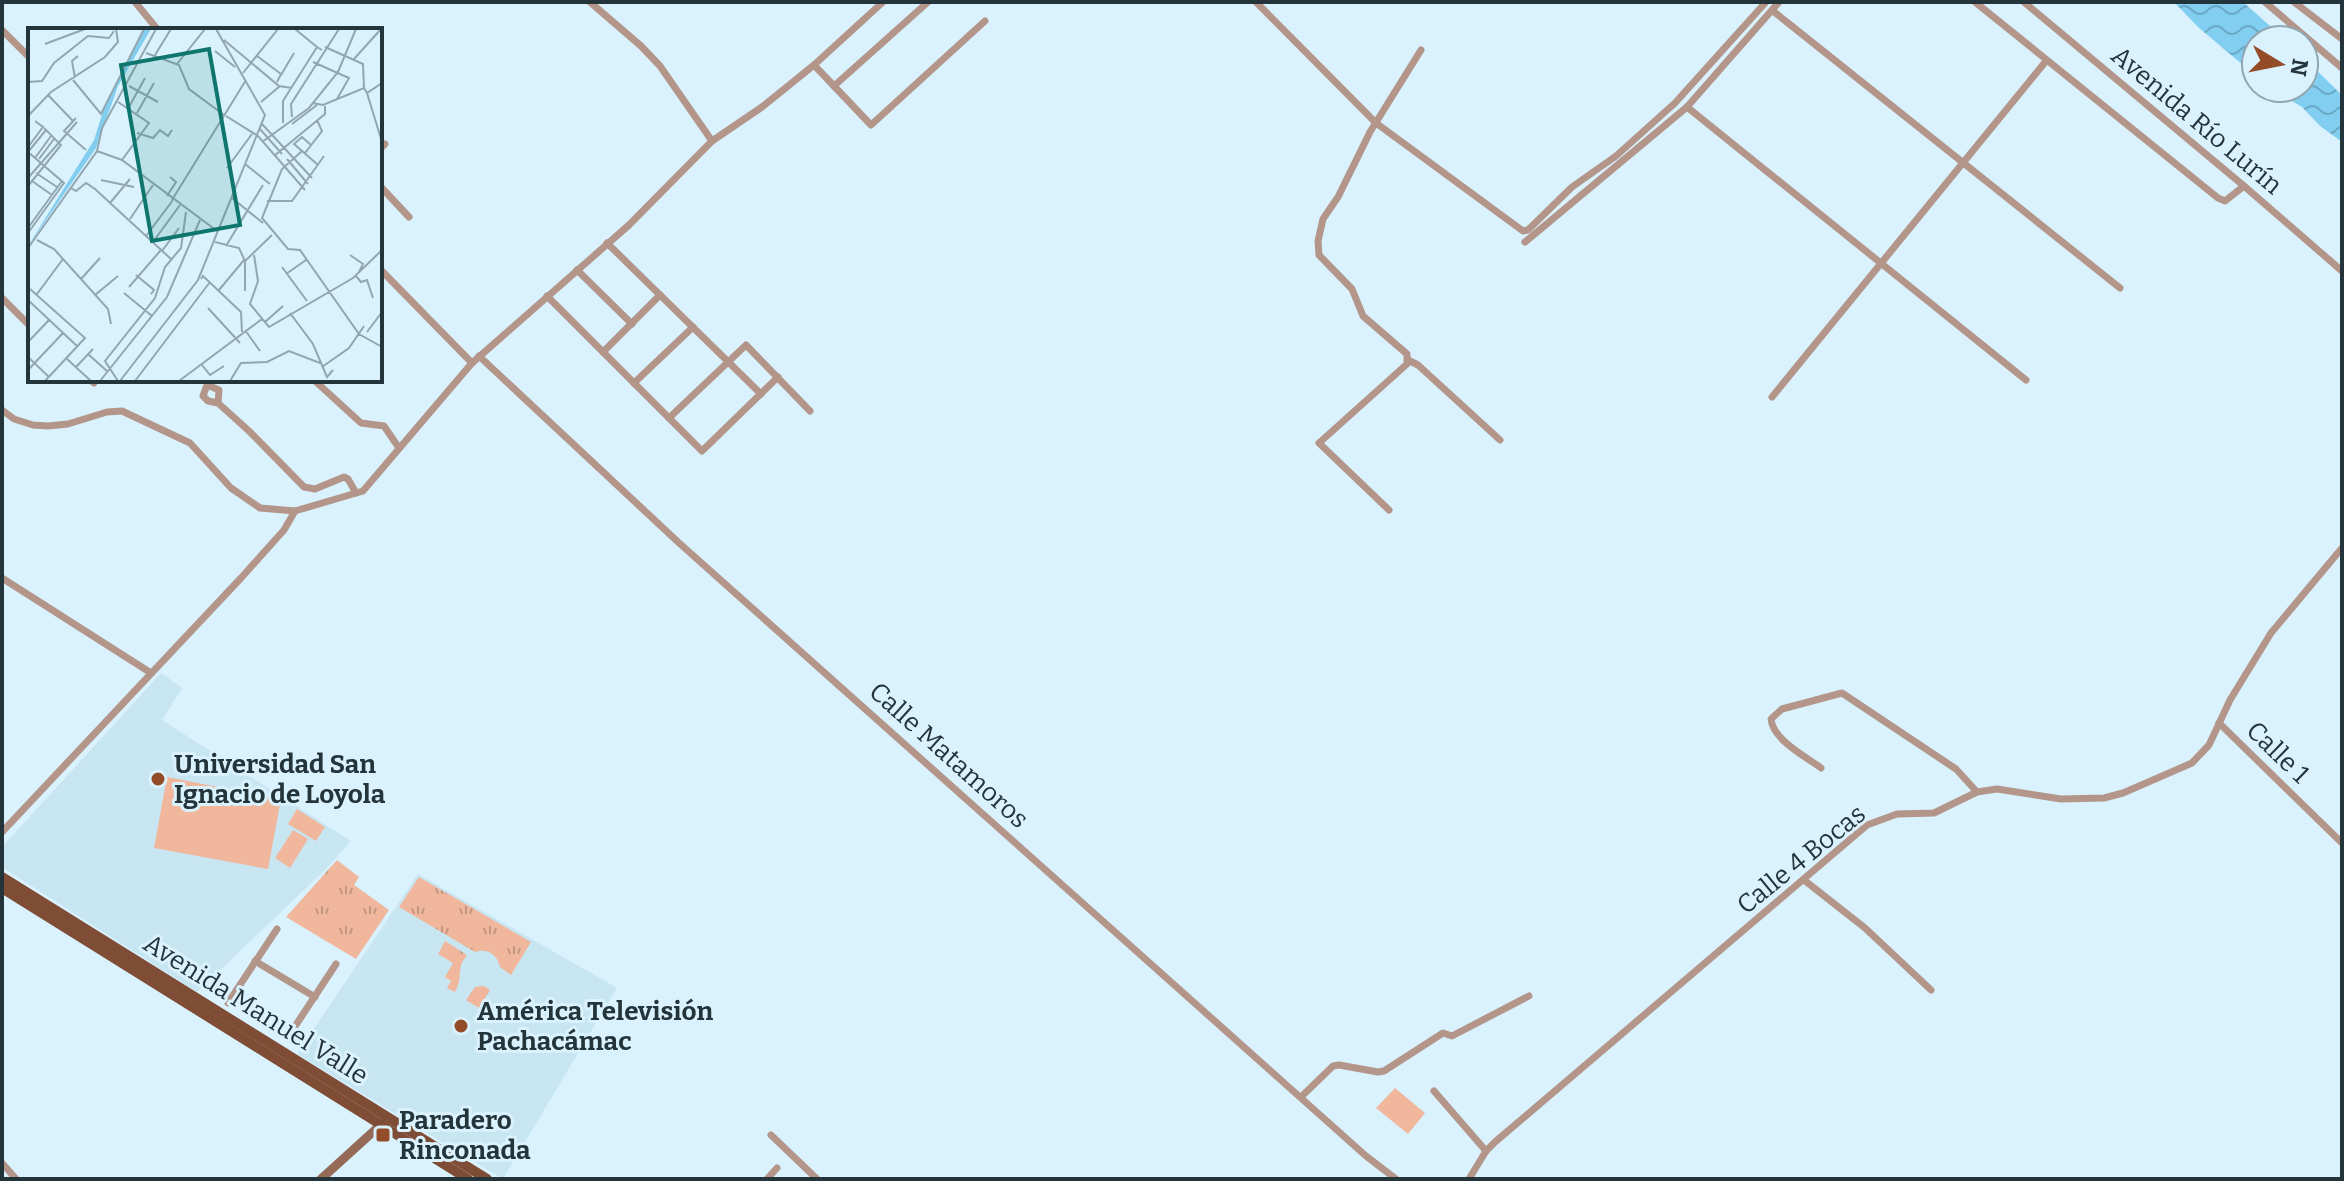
<svg xmlns="http://www.w3.org/2000/svg" width="2344" height="1181" viewBox="0 0 2344 1181" font-family="Bitter,serif">
<style>
.built{fill:#c8e5f2}
.grass{fill:url(#grass-tufts)}
.pitch{fill:#f0b79d}
.water{fill:url(#water-waves)}
.lines{fill:none;stroke-linecap:round;stroke-linejoin:round}
.street{stroke:#b39689;stroke-width:7}
.secondary{stroke:#956b58;stroke-width:9}
.primary{stroke:#7f4d36;stroke-width:10}
.poi-dot{fill:#934b28;stroke:#daf2fe;stroke-width:3}
.labels{text-anchor:middle;stroke-width:6;stroke-linejoin:round;paint-order:stroke}
.street-label{font-size:26px;fill:#24343b;stroke:#daf2fe}
.poi-label{font-size:26px;font-weight:bold;fill:#24343b;stroke:#daf2fe;text-anchor:start}
.inset-road{fill:none;stroke:#91a6b0;stroke-width:2}
.view{fill:#0f766e;fill-opacity:0.15;stroke:#0f766e;stroke-width:4}
.inset-edge{fill:none;stroke:#24343b;stroke-width:4}
</style>
<defs>
<pattern id="grass-tufts" width="24" height="20" patternUnits="userSpaceOnUse" patternTransform="scale(2)"><rect width="24" height="20" fill="#f0b79d"/><path d="M3 7l-1-3M5 7V3M7 7l1-3M15 17l-1-3M17 17v-4M19 17l1-3" fill="none" stroke="#c29681"/></pattern>
<pattern id="water-waves" width="16" height="10" patternUnits="userSpaceOnUse" patternTransform="scale(2)"><rect width="16" height="10" fill="#82cef1"/><path d="M0 5q4-4 8 0t8 0" fill="none" stroke="#6aa8c4"/></pattern>
</defs>
<rect width="100%" height="100%" fill="#daf2fe"/>
<g class="built">
<polygon points="161,673 182,688 162,720 351,841 327,868 197,992 2,867 2,847"/>
<polygon points="418,874 617,988 503,1179 297,1054"/>
</g>
<g class="grass">
<polygon points="337,860 359,877 354,885 389,910 356,959 286,917"/>
<path d="M419 877 531 942 511 975 500 967C497 954 487 948 475 952L399 907Z"/>
<path d="M445 941 467 955C455 970 464 976 455 992L447 988 451 981 445 977 453 963 438 954Z"/>
<polygon points="484,986 490,990 479,1008 466,1000 475,987"/>
</g>
<g class="pitch">
<polygon points="167,777 281,799 268,869 154,848"/>
<polygon points="297,809 325,827 316,841 288,824"/>
<polygon points="293,830 308,839 290,868 275,858"/>
<polygon points="1395,1088 1425,1113 1408,1134 1376,1108"/>
</g>
<g class="water">
<polygon points="2174,2 2243,2 2286,40 2256,40 2256,76 2198,27"/>
<polygon points="2304,58 2342,95 2342,142 2320,126 2302,107 2270,88 2304,88"/>
</g>
<g class="lines">
<g class="street">
<polyline points="135,2 158,30"/>
<polyline points="590,2 641,46 660,66 712,141"/>
<polyline points="1256,2 1376,123 1523,231 1528,230 1572,187 1616,156 1675,103 1766,2"/>
<polyline points="1975,2 2218,198 2225,201 2244,186"/>
<polyline points="2024,2 2244,186 2342,271"/>
<polyline points="2265,2 2342,68"/>
<polyline points="2294,2 2342,39"/>
<polyline points="1773,11 2120,288"/>
<polyline points="2,30 30,58"/>
<polyline points="814,65 871,125 985,21"/>
<polyline points="834,86 928,2"/>
<polyline points="1687,107 2026,380"/>
<polyline points="380,149 385,144"/>
<polyline points="380,186 409,217"/>
<polyline points="1525,242 1687,107 1779,2"/>
<polyline points="607,243 761,394"/>
<polyline points="380,269 472,363"/>
<polyline points="577,270 632,324"/>
<polyline points="547,296 702,451 778,377"/>
<polyline points="2,298 30,326"/>
<polyline points="603,352 660,295"/>
<polyline points="479,356 678,542 1366,1156 1396,1179"/>
<polyline points="1408,360 1418,365 1500,440"/>
<polyline points="90,380 94,383"/>
<polyline points="314,380 361,423 384,426 399,448"/>
<polyline points="634,383 693,327"/>
<polyline points="1772,397 2046,61"/>
<polyline points="218,403 219,390 207,385 203,396 208,401 218,403 249,431 304,487 315,489 344,477 348,479 356,493"/>
<polyline points="2,410 14,419 33,425 48,426 68,424 107,412 122,411 190,443 231,488 260,508 295,511 363,491 472,363 629,225 712,141 762,107 814,65 883,2"/>
<polyline points="669,418 746,345 810,411"/>
<polyline points="1389,510 1319,443 1407,364 1407,354 1363,316 1352,289 1319,255 1318,241 1323,219 1338,197 1370,132 1421,50"/>
<polyline points="2,578 151,673"/>
<polyline points="2219,723 2342,843"/>
<path d="M1821 768C1805 756 1773 740 1771 719L1782 709 1842 693 1956 769 1977 792"/>
<polyline points="2,832 241,578 284,530 295,511"/>
<polyline points="1804,880 1865,928 1931,990"/>
<polyline points="255,961 315,997"/>
<polyline points="228,1003 277,929"/>
<polyline points="290,1034 336,964"/>
<polyline points="1434,1091 1486,1151"/>
<polyline points="1301,1097 1333,1066 1339,1065 1378,1072 1384,1071 1443,1033 1452,1036 1529,996"/>
<polyline points="771,1135 817,1179"/>
<polyline points="2,1163 16,1179"/>
<polyline points="767,1179 777,1168"/>
<polyline points="1469,1179 1486,1151 1495,1142 1867,825 1897,814 1934,813 1977,792 1997,789 2061,799 2104,798 2123,793 2192,763 2209,745 2230,700 2271,633 2342,548"/>
</g>
<polyline class="secondary" points="321,1179 386,1120"/>
<g class="primary">
<polyline points="2,877 487,1179"/>
<polyline points="2,888 468,1179"/>
</g>
</g>
<g class="poi-dot">
<circle cx="158" cy="779" r="8"/>
<circle cx="461" cy="1026" r="8"/>
<rect x="375" y="1127" width="16" height="16" rx="4"/>
</g>
<g class="labels">
<g class="street-label">
<text transform="translate(2197 120) rotate(40)" y="9">Avenida Río Lurín</text>
<text transform="translate(2278 752) rotate(44)" y="9">Calle 1</text>
<text transform="translate(949 755) rotate(42)" y="9">Calle Matamoros</text>
<text transform="translate(1801 859) rotate(-39)" y="9">Calle 4 Bocas</text>
<text transform="translate(256 1009) rotate(32)" y="9">Avenida Manuel Valle</text>
</g>
<g class="poi-label">
<text x="174" y="773">Universidad San<tspan x="174" dy="30">Ignacio de Loyola</tspan></text>
<text x="477" y="1020">América Televisión<tspan x="477" dy="30">Pachacámac</tspan></text>
<text x="399" y="1129">Paradero<tspan x="399" dy="30">Rinconada</tspan></text>
</g>
</g>
<g transform="translate(28 28)">
<rect width="354" height="354" fill="#daf2fe"/>
<path d="M117 1H123L90 58 68 120 0 218 66 112 77 77Z" fill="#82cef1"/>
<path class="inset-road" d="M267 1 289 19M196 12 251 58 264 60M17 16 57 1M297 19 335 36 336 60M187 23 207 39M118 25 151 37 161 61 196 87M127 27 143 1M229 28 253 46 249 54M326 31 353 1M285 34 321 50 309 71M149 36 177 1M215 45 250 1M253 47 266 25M47 50 44 33 50 28M45 52 73 86 116 1M0 54 14 53 26 35 60 8 81 10 86 3M101 58 130 74M339 65 354 114M20 67 45 93M90 74 121 95 94 132M233 74 252 58M284 75 295 77 336 60 339 65 354 55M101 79 117 50M109 85 126 55M0 88 23 64 77 29 90 14 88 1M198 88 230 108 277 162M264 89 263 76 311 1M48 90 36 103 58 122M255 95V73L289 19 294 22M234 96 284 150M264 96 289 77M232 101 254 126M109 105 125 110 132 102 140 108 144 102M234 114 281 80 310 44 328 1M283 117 274 109 266 116 289 136M0 119 15 99 7 93M69 123 94 132 189 203M274 123 254 141 234 190 260 221 272 222 331 306 354 319M0 124 36 155 0 205M0 124 18 102M277 125 294 103 289 92M246 128 297 86V78M7 130 23 108M11 131 26 111M259 131 280 156M217 136 242 156M199 140 224 106M8 145 29 159M0 150 49 94M73 152 106 159M4 153 24 167M0 158 33 117 16 100M43 160 48 163 58 155 67 161 143 231M139 168 148 154 142 149M204 170 235 195M144 172 218 52M239 173H264L296 128M82 175 102 151M102 191 125 157M0 200 34 153M118 208 145 172M9 212 26 221 80 281 83 296M125 214 152 177M187 214 211 220 217 233 244 207M198 218 235 157M0 220 69 123 74 100 128 1M134 223 151 200M226 227 230 253 222 276 241 299 325 250 354 222M322 227 335 236 331 244M254 239 279 273M258 246 278 232M108 247 126 262 123 266M328 248 333 254 339 252 345 270M53 251 72 230M173 251 175 248 213 284 214 304M101 259 133 222M2 261 57 310 17 353M191 262 216 232M217 263V233M96 265 124 288M9 266 35 231M67 267 90 248M0 272 49 318M180 280 212 315M262 285 285 316 299 349 305 342M237 294 255 278M217 302 232 323M339 304 354 284M0 314 21 292M60 326 80 344M0 329 21 349M39 331 63 353M174 337 182 347 196 338M48 339 65 321M294 339 321 320 336 298M0 342 35 305M72 353 139 269 172 192M90 353 77 333 127 270 137 239 153 220 158 184M92 353 170 252 237 87 188 1M107 353 182 254M151 353 234 291M202 353 213 335 239 334 261 323 292 335"/>
<path class="view" d="M181 21 212 197 124 213 93 37Z"/>
<rect width="354" height="354" class="inset-edge"/>
</g>
<rect width="2344" height="1181" fill="none" stroke="#24343b" stroke-width="8"/>
<g transform="translate(2280 64) rotate(100)"><circle r="38" fill="#daf2fe" stroke="#91a6b0" stroke-width="2"/>
<path d="M0-6L14 30L0 20L-14 30Z" fill="#934b28"/>
<text y="-12" font-size="22" font-weight="bold" text-anchor="middle" fill="#24343b">N</text>
</g>
</svg>
